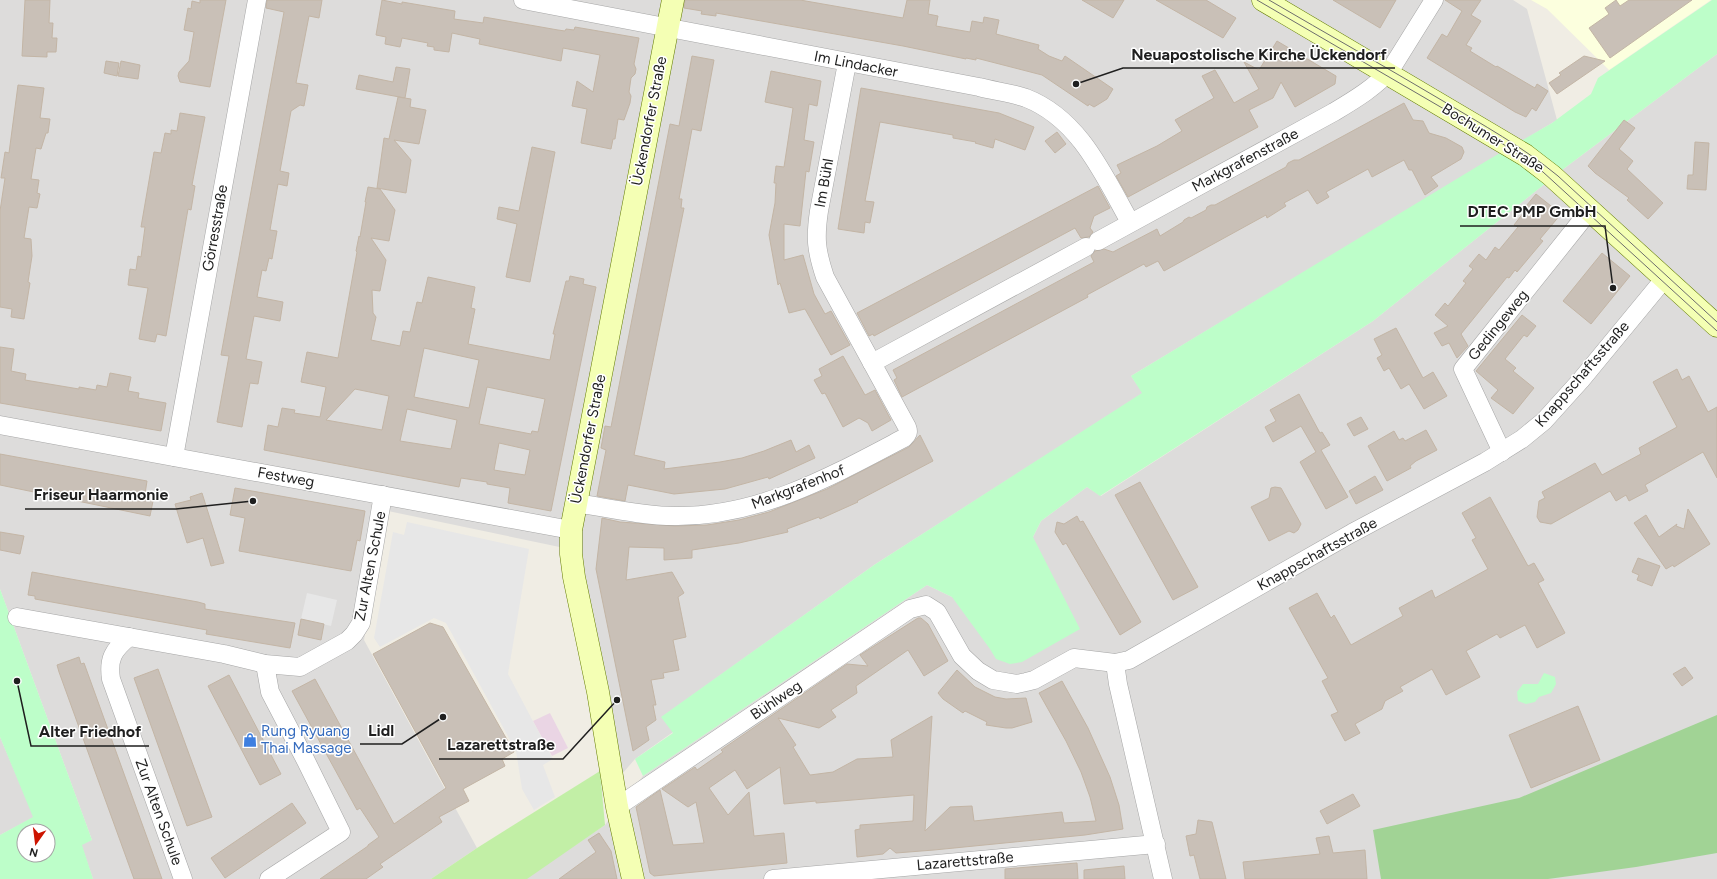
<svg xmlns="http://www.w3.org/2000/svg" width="1717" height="879" viewBox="0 0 1717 879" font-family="Figtree,sans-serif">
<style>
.residential{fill:#dddcdb}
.industrial{fill:#ead5e4}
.education{fill:#fcffde}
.grass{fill:#c2efa6}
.forest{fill:#a1d395}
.park{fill:#bdfec9;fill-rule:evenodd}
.parking{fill:#e7e7e7}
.building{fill:#c9c0b7;stroke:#c3b5a5;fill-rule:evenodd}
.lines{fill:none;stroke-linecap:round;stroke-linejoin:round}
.street-casing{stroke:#a6a6a6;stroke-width:19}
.secondary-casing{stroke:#627b00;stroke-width:23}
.street{stroke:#fff;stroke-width:18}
.secondary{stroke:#f4ffb4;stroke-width:22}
.tram{stroke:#6d6d6d;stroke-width:1}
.labels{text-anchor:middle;stroke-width:3;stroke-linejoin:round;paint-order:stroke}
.street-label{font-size:15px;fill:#1f1f1f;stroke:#fff}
.shop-label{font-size:15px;fill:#366cbe;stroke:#fff;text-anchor:start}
.leader{fill:none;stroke:#1f1f1f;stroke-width:1.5}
.callout-dot{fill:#1f1f1f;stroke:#fff;stroke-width:1.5}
.callout-label{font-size:16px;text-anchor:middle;font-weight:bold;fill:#1f1f1f;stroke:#fff;stroke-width:3;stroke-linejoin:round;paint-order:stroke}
</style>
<rect width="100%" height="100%" fill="#f0ede4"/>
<g class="residential">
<polygon points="0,0 1513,0 1527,9 1557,120 1131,376 1143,393 874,565 662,717 673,732 635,759 603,796 574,550 388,511 364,640 477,848 431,879 93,879 81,844 92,840 0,589"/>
<polygon points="1717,54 1717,879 525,879 605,825 643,776 927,585 952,597 1033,537 1041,521 1087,487 1101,496 1373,321 1566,167"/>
<polygon points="0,737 34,817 0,835"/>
</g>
<polygon class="industrial" points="550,713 568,748 552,756 533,721"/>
<polygon class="education" points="1531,0 1711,0 1609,70 1547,9"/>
<polygon class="grass" points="600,771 605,825 527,879 431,879 477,848"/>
<polygon class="forest" points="1717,715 1717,853 1636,867 1548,879 1381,879 1373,830 1519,798"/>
<g class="park">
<polygon points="1712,0 1717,0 1717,54 1566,167 1373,321 1100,496 1087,487 1041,521 1033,537 1080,629 1022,662 1010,664 996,659 990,649 952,597 927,585 643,776 635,759 673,733 661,717 874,565 1142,393 1131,376 1488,160 1552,123 1591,94 1598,78"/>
<path d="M0 589 92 840 82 845 93 879H0V835L33 817 0 737ZM24 831H48V855H24Z"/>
<polygon points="1544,673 1555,677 1556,684 1551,693 1539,697 1535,702 1526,704 1518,701 1517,692 1523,684 1538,684"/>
</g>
<g class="parking">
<polygon points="407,522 529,549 508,674 553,759 543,765 555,797 534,810 522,789 516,751 446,623 434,618 380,647 374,638 393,532 404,535"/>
<polygon points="307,593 337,600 331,626 301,619"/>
</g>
<g class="building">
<polygon points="25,0 50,0 49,23 53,23 52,38 57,38 56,52 47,52 47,57 22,56"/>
<polygon points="200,0 226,0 210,87 180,82 178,76 179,72 189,61 194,32 184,30 188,8 191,9 192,1 200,3"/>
<polygon points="267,0 322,0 319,18 309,16 296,83 308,85 304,106 300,105 291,111 280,171 289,173 287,186 278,184 270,230 277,231 272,259 269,258 266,271 262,270 257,297 283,302 280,321 254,316 246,359 262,362 258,384 250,383 242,427 217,422 229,356 221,355 284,12 266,8"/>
<polygon points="382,0 402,4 402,2 455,11 454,19 483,23 484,17 558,30 565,31 566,29 574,30 575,27 639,38 634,64 636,69 635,74 631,78 629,92 631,96 630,103 624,120 618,119 615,139 613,139 611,149 581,143 587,109 572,106 577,81 593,92 600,55 563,48 561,61 479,44 480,39 452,33 449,52 434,50 434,47 427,46 428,43 402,38 400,47 385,44 386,37 376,35"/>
<polygon points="685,0 800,0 903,18 907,0 930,0 928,14 938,16 936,26 970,32 972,21 983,23 984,17 999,20 996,34 1039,45 1038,49 1049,56 1062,61 1065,56 1113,89 1107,99 1094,107 1089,104 1088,106 1042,75 976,58 976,60 966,58 966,59 903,46 716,13 716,16 701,14 702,11 684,8"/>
<polygon points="1082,0 1124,0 1113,18"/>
<polygon points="1156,0 1206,0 1236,18 1223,38"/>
<polygon points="1333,0 1396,0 1380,28"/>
<polygon points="1445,0 1481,0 1471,15 1481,21 1466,45 1472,48 1470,51 1496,67 1497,66 1535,88 1537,84 1548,91 1536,111 1532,108 1526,117 1515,112 1427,58 1442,34 1447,37 1462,11"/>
<polygon points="1616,0 1620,6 1629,0 1692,0 1610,58 1589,28 1609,14 1605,8"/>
<polygon points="1277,41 1336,76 1335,84 1295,107 1281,82 1273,98 1249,110 1258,127 1128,197 1116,176 1121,173 1117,165 1157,146 1182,131 1175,120 1214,98 1202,76 1215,70 1234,103 1259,89 1244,62 1259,70"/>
<polygon points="692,56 714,60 701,131 692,129 679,199 682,199 681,208 684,208 634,455 665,462 664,469 720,462 742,458 764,451 791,440 796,452 809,445 815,458 769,479 768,477 725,489 674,494 628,485 625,501 597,496 606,450 601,448 605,426 611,427 670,124 679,126"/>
<polygon points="1584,56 1605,61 1557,94 1549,83 1561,75 1559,73"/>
<polygon points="106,61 119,63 117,76 104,73"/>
<polygon points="121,61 140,65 138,79 118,76"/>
<polygon points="396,67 410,69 405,98 356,89 359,75 393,82"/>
<polygon points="771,71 821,81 817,106 809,104 804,140 814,142 809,172 806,171 800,226 784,224 784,260 803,255 814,294 825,314 831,311 850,345 831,355 805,309 789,313 780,283 778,285 769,235 775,203 776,183 774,183 776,166 784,167 793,108 765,102"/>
<polygon points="18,85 44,88 40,118 50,119 48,133 46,133 41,149 36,148 31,179 39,180 37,193 40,194 37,208 29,207 24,238 31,239 32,256 28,282 30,283 24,319 11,317 12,309 0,307 0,211 5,178 1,178 5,152 9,153"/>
<polygon points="861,88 999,113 1034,127 1025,150 995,139 993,148 975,143 976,142 953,138 953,135 880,122 865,201 874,202 870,223 865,222 864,233 838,229"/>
<polygon points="398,97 411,99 410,107 426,110 419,144 394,140 411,160 406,193 377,188 384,138 389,139"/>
<polygon points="1404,103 1413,120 1423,121 1429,133 1446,138 1462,147 1464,152 1461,159 1431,177 1438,186 1425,195 1412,170 1409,170 1404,160 1372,177 1368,169 1326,192 1329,197 1317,204 1308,190 1284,203 1286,206 1267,218 1266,215 1164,271 1158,261 1146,267 1144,264 1087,295 1088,297 902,397 894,380 897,378 893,370 1094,262 1091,256 1095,251 1104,249 1113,252 1157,229 1160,236 1183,222 1184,220 1189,217 1191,218 1206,210 1207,207 1211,205 1215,205 1286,167 1288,163 1294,160 1299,160"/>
<polygon points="180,113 205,117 192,185 195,186 191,210 188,209 166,336 157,334 155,342 139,339 148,288 128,285 130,269 136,270 138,256 141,257 145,227 141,227 154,152 161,153 165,133 171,134 171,130 177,131"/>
<polygon points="1624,120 1635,128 1619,149 1633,161 1627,169 1663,203 1648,219 1627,200 1629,198 1595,173 1588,166"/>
<polygon points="1057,132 1066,144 1055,153 1045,141"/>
<polygon points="1695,142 1709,143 1706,190 1687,189 1688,175 1693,175"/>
<polygon points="532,147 555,152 530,282 506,277 517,224 497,219 499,207 519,211"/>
<polygon points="1098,186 1110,208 1094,216 1090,228 1093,232 1089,237 1081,238 1075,228 874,336 873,334 869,336 857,313"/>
<path d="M368 187 380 189 395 210 389 241 371 238 386 260 380 291 372 290 373 313 376 317 371 340 400 346 403 331 410 332 417 302 422 303 428 277 475 287 471 308 475 309 468 344 550 360 555 334H553L566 281H569L570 276 584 279 583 284 596 287 551 511 508 503 510 488 487 484V482L461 478 459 487 264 450 268 425 278 427 282 408 295 410 294 413 320 417 326 387 301 382 307 352 338 358 357 252 356 251 359 236 360 237 366 202H365ZM424 348 479 360 469 408 414 397ZM487 387 545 399 538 432 532 431 531 434 479 424ZM355 389 389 396 382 430 326 420ZM407 409 457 420 451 449 400 441ZM499 443 530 450 525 475 494 470Z"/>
<polygon points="1536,194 1561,214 1540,239 1543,241 1517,272 1515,270 1509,278 1507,277 1461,334 1468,346 1457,358 1449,343 1442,346 1434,333 1448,326 1435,315 1445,303 1448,306 1466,283 1463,281 1473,269 1469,266 1479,254 1486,260 1495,247 1499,250 1518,227 1514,225 1524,212 1522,211"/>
<polygon points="1602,253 1630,276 1591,324 1563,301"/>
<polygon points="1522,315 1536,326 1527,337 1524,335 1505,359 1516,368 1513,371 1534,388 1513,414 1491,398 1498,390 1476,371"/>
<polygon points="1396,328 1423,378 1433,372 1447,396 1424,409 1409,384 1401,389 1389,368 1384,371 1377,358 1382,355 1374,339"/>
<polygon points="0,347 14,349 11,371 26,374 25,380 79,389 79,387 96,390 97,385 107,387 110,373 131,377 128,391 139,393 138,398 166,403 161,431 0,403"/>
<polygon points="843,356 865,395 875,390 891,420 872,431 868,423 859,418 843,427 825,393 822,394 814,380 822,376 819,369"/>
<polygon points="1677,369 1682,380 1689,376 1708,412 1717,407 1717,478 1703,452 1645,485 1648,491 1629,501 1626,495 1616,501 1610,491 1551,524 1540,522 1537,517 1539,501 1545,498 1542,492 1595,463 1602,475 1641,454 1639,448 1677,427 1653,382"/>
<polygon points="1299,394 1320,433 1322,432 1330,445 1321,450 1348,497 1326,509 1300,462 1316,452 1301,426 1273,442 1265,427 1276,421 1270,410"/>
<polygon points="1361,417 1368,429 1354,436 1347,424"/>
<polygon points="1426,430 1437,450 1416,461 1410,466 1411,468 1387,481 1368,446 1394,431 1399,440 1403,438 1405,441"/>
<polygon points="920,435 933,461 857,501 858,502 820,519 819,517 787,529 788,532 739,543 692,550 692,558 664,560 664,548 629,547 626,580 672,572 684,593 678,597 686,637 673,640 679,670 663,673 664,678 651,680 656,705 653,705 656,720 646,727 649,740 633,751 596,569 602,518 620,522 675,526 707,525 739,520 769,512 827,489 909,447"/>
<polygon points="0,454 147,481 145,494 154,496 150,516 0,485"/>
<polygon points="1375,476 1383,490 1356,504 1349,491"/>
<polygon points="1140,482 1198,587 1173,600 1115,495"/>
<polygon points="1275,487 1281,488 1301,524 1298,530 1294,533 1289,531 1269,541 1251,507 1269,498 1271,488"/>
<polygon points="235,488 365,511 360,541 357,540 351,571 239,551 245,518 230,515"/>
<polygon points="202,493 224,563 211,566 203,538 187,543 175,504 191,500 190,497"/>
<polygon points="1490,497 1528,566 1534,563 1544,580 1538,583 1565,633 1537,648 1525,625 1500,638 1497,634 1466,651 1480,677 1446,695 1432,669 1400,687 1403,691 1385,701 1382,709 1355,724 1360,733 1345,741 1331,715 1338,712 1322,681 1328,678 1289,608 1317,593 1331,618 1334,615 1351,645 1403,616 1399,608 1432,590 1435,598 1488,569 1472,540 1476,538 1462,513"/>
<polygon points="1688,509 1710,544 1674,567 1673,565 1666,569 1634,523 1646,515 1659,537 1677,524 1676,526 1684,529"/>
<polygon points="1077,516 1080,522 1083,521 1141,622 1120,635 1066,543 1063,545 1055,532 1057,522 1064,524"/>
<polygon points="0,532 24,536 20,554 0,550"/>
<polygon points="1638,558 1660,566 1652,586 1637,580 1639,575 1632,572"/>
<polygon points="32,572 198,602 205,604 205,609 295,623 290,648 206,634 207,630 35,599 35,596 28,595"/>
<polygon points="918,618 921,618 928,624 948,661 924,676 908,650 856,686 857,693 831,710 836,717 819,728 778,718 796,745 793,747 810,775 833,772 857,759 893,757 891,740 932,716 925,831 950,807 972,806 974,821 1062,812 1064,823 1096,821 1090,797 1081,772 1066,741 1039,693 1062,681 1088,728 1110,777 1119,805 1123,829 1085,835 934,850 896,853 890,848 883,854 857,857 855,830 860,829 860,825 913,821 914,795 816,803 816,801 784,804 780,767 747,789 735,770 709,788 728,815 749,792 754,836 784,833 787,863 654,876 650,873 636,807 660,790 673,845 704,843 696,802 688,807 662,789 695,767 697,770 723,752 721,750 847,664 868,666 860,655"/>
<polygon points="301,619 324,624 321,640 298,635"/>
<polygon points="430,623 443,627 514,752 502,759 505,766 463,789 469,801 439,817 442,822 380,864 383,867 366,879 320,879 368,846 368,845 379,837 360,808 357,810 292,691 315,679 394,824 446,788 373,654"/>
<polygon points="79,657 81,664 84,663 162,879 134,879 59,672 57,665"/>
<polygon points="1685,667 1693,678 1682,686 1673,674"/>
<polygon points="158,669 212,817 187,826 134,678"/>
<polygon points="957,670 975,687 995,697 1006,699 1026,698 1032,722 1012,728 1006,728 986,725 987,722 965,711 963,713 943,699 938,693"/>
<polygon points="229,675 281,774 260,785 208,686"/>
<polygon points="1578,706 1600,760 1531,788 1509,735"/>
<polygon points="1353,794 1360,806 1327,824 1320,811"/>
<polygon points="292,803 306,823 225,878 211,858"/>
<polygon points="1198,820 1212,822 1226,879 1200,879 1194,855 1190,856 1186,836 1196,834"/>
<polygon points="599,833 611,851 617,879 559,879 596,852 588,840"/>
<polygon points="1329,836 1333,853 1365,850 1367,879 1245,879 1243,862 1320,854 1316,838"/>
<polygon points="1077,863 1078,879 1005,879 1005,869"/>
<polygon points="1124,866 1125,879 1084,879 1084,870"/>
</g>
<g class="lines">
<defs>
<g id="street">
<path d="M523 0 979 87C994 91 1012 93 1026 98 1080 119 1104 176 1130 222"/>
<path d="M1098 241 1334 112C1354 100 1376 87 1391 69L1434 0"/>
<polyline points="872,363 1086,247"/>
<polyline points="0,425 571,530"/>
<polyline points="1502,452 1463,369 1590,210"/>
<polyline points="174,457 257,0"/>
<path d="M576 503C608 508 642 516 675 516 759 517 832 476 904 438 908 434 909 432 907 427L825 277C816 250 815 238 819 211L847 63"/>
<polyline points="17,617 224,654 265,664 300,667 347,641 354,634 361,623 383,495"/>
<path d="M129 637C113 650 108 659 111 679L183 879"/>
<polyline points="265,664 270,692 306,761 341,832 269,879"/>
<polyline points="617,807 910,609 926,605 937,612 962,656 978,671 993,680 1017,684 1026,682 1034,680 1074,658 1115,663"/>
<polyline points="773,879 1156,844"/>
<polyline points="1163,879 1118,684 1115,663 1129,660 1352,533 1485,462 1522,439 1544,421 1581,380 1665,278"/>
</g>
<g id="secondary">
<polyline points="1263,0 1525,155 1551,175 1717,326"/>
<polyline points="633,879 617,807 598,692 574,577 571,554 571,530 673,0"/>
</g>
</defs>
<use href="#street" class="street-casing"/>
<use href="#secondary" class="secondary-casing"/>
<use href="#street" class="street"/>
<use href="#secondary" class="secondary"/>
<g class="tram">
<polyline points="1257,0 1492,137 1523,157 1543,172 1717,331"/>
<path d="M1269 0C1327 34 1386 67 1443 101 1483 125 1523 147 1558 176L1717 322"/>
</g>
</g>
<defs>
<symbol id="shop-bare" viewBox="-9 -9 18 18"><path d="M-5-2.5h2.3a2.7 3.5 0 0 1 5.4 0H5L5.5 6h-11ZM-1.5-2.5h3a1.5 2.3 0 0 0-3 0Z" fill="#3f7fe0" stroke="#fff" stroke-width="2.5" paint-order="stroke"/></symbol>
</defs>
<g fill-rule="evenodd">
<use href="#shop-bare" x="240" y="730" width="20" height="20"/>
</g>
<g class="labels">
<g class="street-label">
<text transform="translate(856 64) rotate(11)" y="5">Im Lindacker</text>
<text transform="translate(649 121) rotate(-79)" y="5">Ückendorfer Straße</text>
<text transform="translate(1493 138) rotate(32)" y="5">Bochumer Straße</text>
<text transform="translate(1245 160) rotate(-28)" y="5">Markgrafenstraße</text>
<text transform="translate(824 183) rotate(-80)" y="5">Im Bühl</text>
<text transform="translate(215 228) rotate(-80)" y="5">Görresstraße</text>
<text transform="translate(1498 325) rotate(-51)" y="5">Gedingeweg</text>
<text transform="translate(1582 374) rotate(-49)" y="5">Knappschaftsstraße</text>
<text transform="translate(588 439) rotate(-79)" y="5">Ückendorfer Straße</text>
<text transform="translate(286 477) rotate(10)" y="5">Festweg</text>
<text transform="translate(798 487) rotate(-21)" y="5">Markgrafenhof</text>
<text transform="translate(1317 554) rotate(-29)" y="5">Knappschaftsstraße</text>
<text transform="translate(370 566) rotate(-79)" y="5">Zur Alten Schule</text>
<text transform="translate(776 700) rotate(-34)" y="5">Bühlweg</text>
<text transform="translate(159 812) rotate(70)" y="5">Zur Alten Schule</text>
<text transform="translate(965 861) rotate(-5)" y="5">Lazarettstraße</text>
</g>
<g class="shop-label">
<text x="261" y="736">Rung Ryuang<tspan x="261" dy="17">Thai Massage</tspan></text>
</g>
</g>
<path class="leader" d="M1076 84L1123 68H1395M1613 288L1605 226H1460M253 501L176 509H25M443 717L402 744H360M17 681L31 746H149M617 700L563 759H439"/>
<g class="callout-dot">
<circle cx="1076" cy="84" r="4"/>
<circle cx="1613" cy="288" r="4"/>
<circle cx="253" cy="501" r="4"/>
<circle cx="443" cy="717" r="4"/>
<circle cx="17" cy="681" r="4"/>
<circle cx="617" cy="700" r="4"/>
</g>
<g class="callout-label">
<text x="1259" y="60">Neuapostolische Kirche Ückendorf</text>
<text x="1532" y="217">DTEC PMP GmbH</text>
<text x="101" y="500">Friseur Haarmonie</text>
<text x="381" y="736">Lidl</text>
<text x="90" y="737">Alter Friedhof</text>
<text x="501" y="750">Lazarettstraße</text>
</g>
<g transform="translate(36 843) rotate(194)"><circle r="19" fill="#ffffff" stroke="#a5a5a5"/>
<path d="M0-3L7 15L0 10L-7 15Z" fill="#cd1400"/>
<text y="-6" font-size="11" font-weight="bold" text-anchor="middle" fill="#1f1f1f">N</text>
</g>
</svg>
